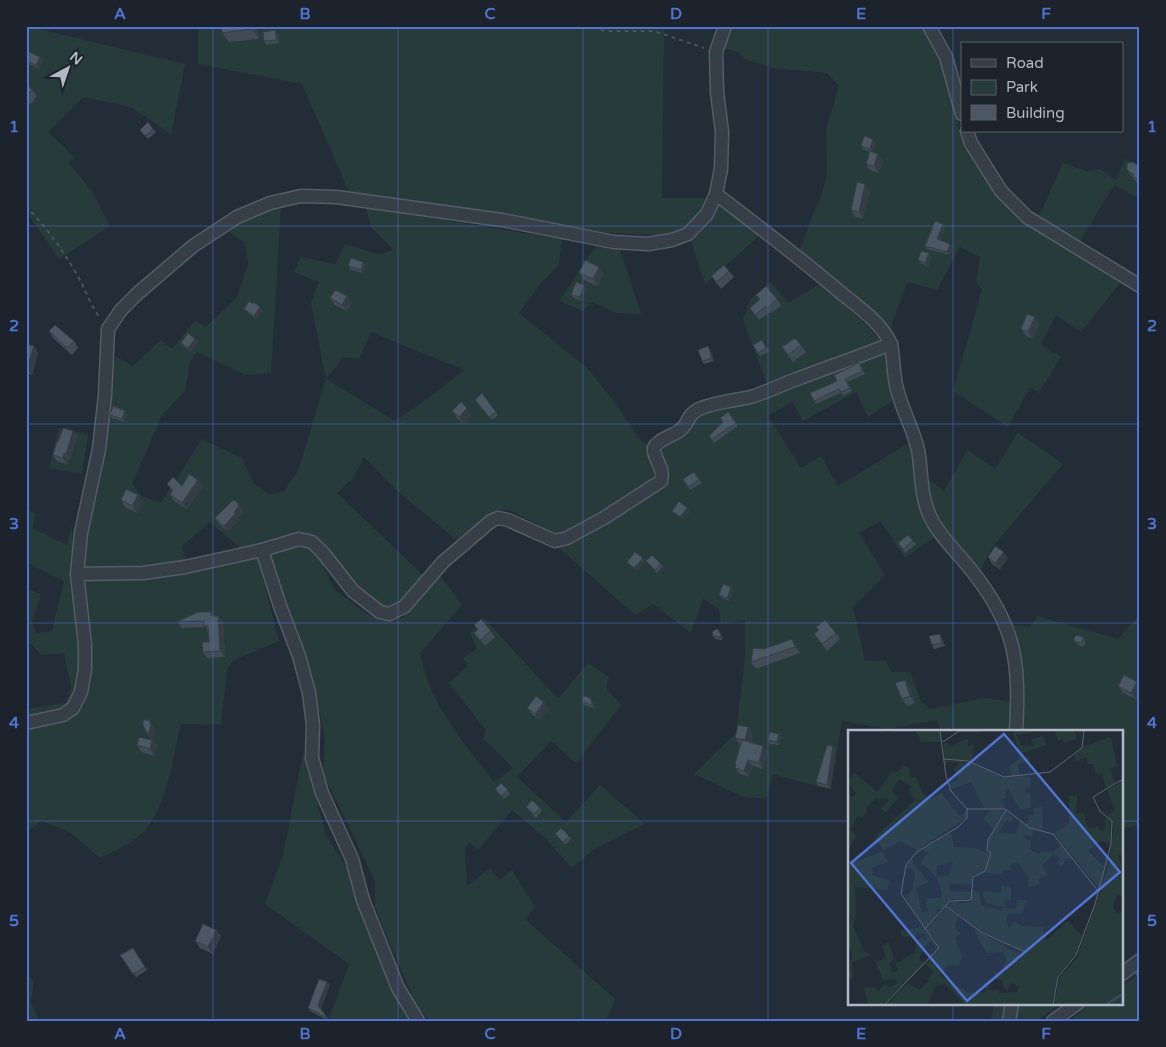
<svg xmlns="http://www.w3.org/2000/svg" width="1166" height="1047" viewBox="0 0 1166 1047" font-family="'Varela Round',sans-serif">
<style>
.green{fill:#283b3b;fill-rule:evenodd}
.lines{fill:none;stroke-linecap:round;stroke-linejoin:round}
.street-casing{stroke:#545c66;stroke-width:15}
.path{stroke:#455658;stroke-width:2;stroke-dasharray:4 4;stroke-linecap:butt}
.street{stroke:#363e48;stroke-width:12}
.wall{fill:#404b55}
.shaded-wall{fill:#343d45}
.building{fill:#4b5763;stroke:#343d45}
.grid{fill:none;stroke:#5173d1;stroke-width:1;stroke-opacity:0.55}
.inset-river{fill:none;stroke:#394b60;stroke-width:2.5}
.inset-road{fill:none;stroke:#5c6570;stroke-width:1}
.view{fill:#5173d1;fill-opacity:0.15;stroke:#5173d1;stroke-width:2.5}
.inset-edge{fill:none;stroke:#b1b9c4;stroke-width:2.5}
.neatline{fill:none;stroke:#5173d1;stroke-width:2}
.grid-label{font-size:16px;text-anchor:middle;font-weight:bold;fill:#5173d1}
</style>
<rect width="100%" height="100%" fill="#232d38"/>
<g class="green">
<polygon points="26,26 185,64 171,134 131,107 83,97 48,132 74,157 69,163 92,191 110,226 59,259 26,211"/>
<polygon points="198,26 664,27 662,198 706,198 703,208 696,218 681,231 657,235 609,233 349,192 302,84 198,64"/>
<polygon points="731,26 921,26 941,61 963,142 993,191 1029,223 1120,283 1081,332 1056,315 1041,344 1061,357 1039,393 1030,387 1008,427 953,391 982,290 976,282 980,257 960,247 937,290 907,282 890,330 799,251 822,192 827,174 826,130 839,86 827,73 773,68 744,59 738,52 724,48"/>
<polygon points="1125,159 1140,165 1140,199 1114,185 1080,241 1038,218 1063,163 1088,172 1100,169 1116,180"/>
<polygon points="720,203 760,235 705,284 691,242 708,225"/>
<path d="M281 206 271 373 245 375 197 352 190 362 185 391 162 415 132 484 141 496 161 503 202 439 242 458 253 482 268 494 283 492 298 471 326 379 311 303 319 282 294 272 301 257 335 264 345 244 381 255 393 249 371 227 366 208 562 239 559 265 541 283 519 313 588 369 613 400 639 439 649 446 648 454 655 468 652 480 577 528 557 534 509 510 494 511 456 540 395 489 364 457 354 477 337 493 423 575 397 606H383L360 591 349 581 326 546 314 537 266 544 242 549 210 522 182 546 186 560 134 568 82 570 89 528 101 474 115 356 133 366 161 340 172 349 195 321 206 327 237 297 248 264 245 243 228 231 248 218ZM371 332 464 370 427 399 395 421 326 379 344 357 359 359Z"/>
<polygon points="597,244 620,250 641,314 616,313 592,302 583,311 559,301"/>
<polygon points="771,282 788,303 820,284 868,326 880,341 767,385 743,319 751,298"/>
<polygon points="885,352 894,400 868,417 856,392 803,421 792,402 768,416 801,468 821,456 838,486 909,443 922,515 935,537 905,558 880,521 859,533 885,575 853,607 865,661 886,661 892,672 910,672 921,701 931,709 985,698 1011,702 1010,731 941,731 937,720 888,729 842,721 831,790 773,774 766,799 741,796 694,774 736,733 745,658 745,620 721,624 719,609 703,599 691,633 653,604 635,615 558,547 665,483 668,471 659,454 659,449 696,415 719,408 742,406"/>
<polygon points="59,428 88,434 82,474 49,468"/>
<polygon points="1018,433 1063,464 993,546 980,571 941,526 931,502 928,479 944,491 967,450 995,469"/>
<polygon points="26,510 35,513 33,528 67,545 72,525 72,573 81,638 80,679 74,702 65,710 26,719 26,709 66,703 71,687 64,653 41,655 30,643 26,646 26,590 28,589 41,594 32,623 36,633 52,631 64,581 26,562"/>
<path d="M291 545H306L317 552 333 588 364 612 379 619 390 621 404 617 440 575 462 605 420 653C430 706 463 741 494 782L513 768 483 738 486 730 449 683 468 666 463 658 477 649 470 633 485 619 558 699 588 663 609 677 606 688 621 705 576 763 551 741 517 777 566 822 600 785 645 824 594 849 572 868 544 837 512 810 478 850 470 842 465 848 467 886 490 868 500 880 512 870 535 907 525 919 615 999 606 1021H430L417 1007 375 907V881L323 773 325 738 313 679 270 554Z"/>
<path d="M257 556 279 641 234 660 227 669 221 725 181 724C173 756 167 808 143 832 131 844 115 851 100 858L71 833 42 821 26 832V726C40 725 55 725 68 719 104 702 86 613 83 580L126 578Z"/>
<polygon points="1140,614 1140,825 1122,828 1122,731 1022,731 1025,688 1014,625 1030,627 1037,616 1118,639"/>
<polygon points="303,753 326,835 349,872 388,983 410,1021 328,1021 349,964 265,904 283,855"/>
<path d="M1140 973V1021H1071C1092 999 1093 1003 1122 1003V986Z"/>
<polygon points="26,974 34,980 31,1003 39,1021 26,1021"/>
<polygon points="994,1003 1008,1003 1004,1021 991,1021"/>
<polygon points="1019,1003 1060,1003 1037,1021 1015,1021"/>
</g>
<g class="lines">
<defs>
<g id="street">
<polyline points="929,26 946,57 962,114"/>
<polyline points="967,131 971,143 1001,191 1027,217 1140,286"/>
<path d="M716 194C758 226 800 258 840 292 858 307 881 322 891 344 894 359 893 375 897 389 902 410 913 428 918 450 922 471 920 494 929 514 938 535 958 553 972 571 1016 626 1020 663 1016 731"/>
<polyline points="262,550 280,606 299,656 309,693 313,725 312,758 322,793 352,859 363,900 398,988 418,1021"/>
<path d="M77 574 143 573 185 567 262 550 299 539 312 542 324 554 353 591 380 612 389 614 404 607 443 562 491 521 498 518 508 520 555 541 567 538 604 518 661 481C665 466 652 457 654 448 657 440 672 436 679 431 689 425 686 415 699 409 717 401 736 401 754 396 769 391 783 384 797 379 829 367 860 356 891 344"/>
<polyline points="26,723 63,715 73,708 81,692 85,669 85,645 77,574 81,533 99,449 105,395 108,329 121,310 137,294 193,246 237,217 270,203 301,196 336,197 502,220 614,242 648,244 672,240 688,234 707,214 716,194 721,169 722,132 717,92 716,52 725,26"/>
<polyline points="1122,974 1140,960"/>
<polyline points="1009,1021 1012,1003"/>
<polyline points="1053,1021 1078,1003"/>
</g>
</defs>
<use href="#street" class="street-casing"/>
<g class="path">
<polyline points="594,26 597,29 605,31 654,31 704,48"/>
<path d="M26 206C47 228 66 254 81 282 87 294 92 308 101 319"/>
</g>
<use href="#street" class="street"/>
</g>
<g class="wall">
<polygon points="257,26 259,39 229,42 222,33"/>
<polygon points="275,30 278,33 279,43 266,45 264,41"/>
<polygon points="40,57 43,60 39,69 29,64 27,61"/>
<polygon points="26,83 37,96 34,99 35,100 26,107"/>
<polygon points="153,129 156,132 148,139 140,130"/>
<polygon points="873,139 876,143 872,152 883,161 878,173 870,170 866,164 870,152 863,149 861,146"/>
<polygon points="1140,166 1140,184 1137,183 1127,170"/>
<polygon points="870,191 863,218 855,217 851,210"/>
<polygon points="943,224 945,227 940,240 953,247 950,255 927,249 925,246"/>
<polygon points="929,253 931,257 928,266 920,263 918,260"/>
<polygon points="363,262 366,265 363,273 351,270 348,266"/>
<polygon points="729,271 734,277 721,289 711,276"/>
<polygon points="579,273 603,274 598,286 584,280"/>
<polygon points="587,288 582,301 574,298 571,295"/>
<polygon points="756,295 777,299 781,305 772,313 770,312 759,320 750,308 760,300"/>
<polygon points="347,296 352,303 347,311 335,305 330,298"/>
<polygon points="253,304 263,310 256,319 247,312 244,309"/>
<polygon points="1035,317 1039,324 1033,339 1026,336 1021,329"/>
<polygon points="49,331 74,341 78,348 72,355 53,338"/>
<polygon points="795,338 806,352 793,362 782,347"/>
<polygon points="195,339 198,342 191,351 183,346 181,343"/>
<polygon points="26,344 34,346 38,353 32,375 26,373"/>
<polygon points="764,344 769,352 760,356 758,353"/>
<polygon points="708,346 710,349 714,361 704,364 702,361"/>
<polygon points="859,363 865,374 847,382 852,391 843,396 841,393 816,404 814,401"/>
<polygon points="482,393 498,415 492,420 477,403"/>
<polygon points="452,411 472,414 463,424 457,418"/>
<polygon points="728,412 738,426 714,443 709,436 723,422"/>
<polygon points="127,414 124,422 112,418 110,415"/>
<polygon points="73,431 77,437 70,459 68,459 67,464 57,461 53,455 58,442"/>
<polygon points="694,472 702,483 690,490 683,479"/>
<polygon points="167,484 182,486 203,486 187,509 174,501 170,495 172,491"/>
<polygon points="121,500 143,502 137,513 125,507"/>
<polygon points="238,503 242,508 243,513 238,518 239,520 228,531 219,524 215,518"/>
<polygon points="908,535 916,544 905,553 898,543"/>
<polygon points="988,557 1008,558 1000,569 992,564"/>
<polygon points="646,561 661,564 663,567 657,573"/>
<polygon points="731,587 733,590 729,601 722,598 719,595"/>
<polygon points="211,612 214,616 218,616 223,622 225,657 207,658 203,652 209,642 208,632 206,627 182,628 177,622"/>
<polygon points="474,625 491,631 495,637 485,646 474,633 478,630"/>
<polygon points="720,632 723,638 722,640 715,639 713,636"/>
<polygon points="836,633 840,639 827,651 814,634"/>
<polygon points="942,637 945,646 934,649 932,645"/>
<polygon points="1083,637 1085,640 1085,644 1082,647 1077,644 1074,641"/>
<polygon points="797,645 800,653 756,669 751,662 764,649"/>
<polygon points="905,680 910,687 915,703 907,706 902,699"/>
<polygon points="1118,686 1140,686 1140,691 1136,699 1123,693"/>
<polygon points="592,701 595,708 584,705 582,702"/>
<polygon points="544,702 548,709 540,720 532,714 527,708"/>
<polygon points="149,720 153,726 155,731 152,740 157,746 154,756 142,752 137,745 151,739 148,735"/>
<polygon points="748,727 752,734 751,742 763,746 768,752 763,769 753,766 749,777 740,774 735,768 736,766 735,764 740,744 735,738"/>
<polygon points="779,734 781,737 779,745 770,744 768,740"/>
<polygon points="833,746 835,749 830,788 818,786 816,782"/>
<polygon points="495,789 508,790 510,794 504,799"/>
<polygon points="526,807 540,808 542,811 536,818"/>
<polygon points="555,834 569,836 571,839 565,845"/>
<polygon points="216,930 221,936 213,954 200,948 195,941"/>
<polygon points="133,948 147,970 136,977 120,955"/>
<polygon points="327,982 330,985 321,1008 329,1021 310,1011 308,1008"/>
</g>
<g class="shaded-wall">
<polygon points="252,26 257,26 259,39 252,29"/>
<polygon points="275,30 278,33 279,43 277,40"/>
<polygon points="40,57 43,60 39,69 36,65"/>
<polygon points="873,139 876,143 872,153 870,149"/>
<polygon points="878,154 883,161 878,173 874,166"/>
<polygon points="865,184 870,191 863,218 859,212"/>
<polygon points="943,224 945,227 939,242 937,239"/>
<polygon points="950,244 953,247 950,255 947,252"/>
<polygon points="929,253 931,257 928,266 925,263"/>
<polygon points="363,262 366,265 363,273 361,270"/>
<polygon points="599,267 603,274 598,286 593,279"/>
<polygon points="584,285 587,288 582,301 580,297"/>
<polygon points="347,296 352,303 347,311 342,305"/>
<polygon points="260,307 263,310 256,319 254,316"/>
<polygon points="1035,317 1039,324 1033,339 1028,332"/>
<polygon points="195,339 198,342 191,351 188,348"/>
<polygon points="34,346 38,353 32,375 27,368"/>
<polygon points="708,346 710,349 714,361 712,358"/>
<polygon points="467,408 472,414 463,424 459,417"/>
<polygon points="125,411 127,414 124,422 122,419"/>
<polygon points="73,431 77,437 70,459 66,454"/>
<polygon points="64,453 68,459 67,464 63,458"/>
<polygon points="198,480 203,486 187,509 182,503"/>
<polygon points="138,495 143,502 137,513 132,506"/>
<polygon points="238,503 242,508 243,513 238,518 239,520 228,531 224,526 234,513"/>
<polygon points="687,508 690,512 682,521 680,517"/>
<polygon points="1004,552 1008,558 1000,569 995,563"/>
<polygon points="643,558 645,562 637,571 634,568"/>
<polygon points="731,587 733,590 729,601 727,598"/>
<polygon points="218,616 223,622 225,657 220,651"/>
<polygon points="718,629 723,638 722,640 720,637"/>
<polygon points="940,634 942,637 945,646 942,643"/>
<polygon points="792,639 797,645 800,653 795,647"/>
<polygon points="905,680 910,687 915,703 910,696"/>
<polygon points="1137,682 1140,686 1140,691 1136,699 1131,693"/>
<polygon points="544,702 548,709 540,720 535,714"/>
<polygon points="149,720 153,726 155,731 152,740 157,746 154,756 150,749 152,741 148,735"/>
<polygon points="748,727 752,734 750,746 745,740"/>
<polygon points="779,734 781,737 779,745 777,742"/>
<polygon points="763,746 768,752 763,769 759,763"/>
<polygon points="833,746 835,749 830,788 827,785"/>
<polygon points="748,760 753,766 749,777 744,771"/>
<polygon points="216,930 221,936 213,954 208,947"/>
<polygon points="327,982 330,985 321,1008 318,1005"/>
</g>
<g class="building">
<polygon points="221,26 252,26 252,29 222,33"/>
<polygon points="275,30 277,40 264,41 263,32"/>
<polygon points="29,52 40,57 36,65 27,61"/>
<polygon points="26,83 32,90 29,93 30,94 26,98"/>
<polygon points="148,122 153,129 145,136 140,130"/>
<polygon points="864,136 873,139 870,149 861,146"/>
<polygon points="870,151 878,154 874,166 866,164"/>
<polygon points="1132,162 1140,166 1140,180 1133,177 1134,175 1127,170 1127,163"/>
<polygon points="857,182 865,184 859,212 851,210"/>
<polygon points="935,221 943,224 937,239 950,244 947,252 925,246"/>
<polygon points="921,251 929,253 925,263 918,260"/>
<polygon points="351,258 363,262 361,270 348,266"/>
<polygon points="585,260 599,267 593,279 579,273"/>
<polygon points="724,265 729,271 717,282 711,276"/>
<polygon points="576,282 584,285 580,297 571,295"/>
<polygon points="766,286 777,299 768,308 766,306 755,315 750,308 760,299 756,295"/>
<polygon points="335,290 347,296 342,305 330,298"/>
<polygon points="249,301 253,304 254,302 260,307 254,316 244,309"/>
<polygon points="1027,314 1035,317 1028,332 1021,329"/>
<polygon points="55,325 74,341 67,348 49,331"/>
<polygon points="188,333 195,339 188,348 181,343"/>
<polygon points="795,338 801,345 788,355 782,347"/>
<polygon points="762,340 766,348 758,353 753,345"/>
<polygon points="26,344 34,346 27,368 26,368"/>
<polygon points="708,346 712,358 702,361 698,350"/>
<polygon points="859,363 863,371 845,379 850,388 841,392 839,389 814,401 810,393 837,381 834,375"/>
<polygon points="482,393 496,412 489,417 475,400"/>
<polygon points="461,402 467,408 459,417 452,411"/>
<polygon points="113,406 125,411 122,419 110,415"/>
<polygon points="728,412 736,423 712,439 709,436 723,422 720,418"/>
<polygon points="63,428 73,431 66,454 64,453 63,458 53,455 57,441 58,442"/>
<polygon points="694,472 699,480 688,487 683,479"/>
<polygon points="189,474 198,480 182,503 170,495 173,490 167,484 173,477 182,486"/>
<polygon points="126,489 138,495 132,506 121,500"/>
<polygon points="234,500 238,503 238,507 234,513 235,514 224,526 215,518 232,501"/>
<polygon points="679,501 687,508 680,517 672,511"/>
<polygon points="908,535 913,541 903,549 898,543"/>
<polygon points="995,546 1004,552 995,563 988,557"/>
<polygon points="635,552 643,558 634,568 627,562"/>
<polygon points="652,555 661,564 655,570 646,561"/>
<polygon points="723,584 731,587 727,598 719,595"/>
<polygon points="198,612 211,612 211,616 218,616 220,651 203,652 202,642 209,642 208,626 204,626 204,621 177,622"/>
<polygon points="481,619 491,631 480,640 474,633 478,629 474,625"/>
<polygon points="825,620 836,633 822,644 814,634 819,630 816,627"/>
<polygon points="718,629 721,635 720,637 713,636 712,633 714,630"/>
<polygon points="940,634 942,643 932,645 929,636"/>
<polygon points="1077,635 1083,637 1083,640 1080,643 1074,641 1074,638"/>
<polygon points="792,639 795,647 751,662 753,648 764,649"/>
<polygon points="1124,675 1137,682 1131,693 1118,686"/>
<polygon points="905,680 910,696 902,699 895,683"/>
<polygon points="536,696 544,702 535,714 527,708"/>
<polygon points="585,696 590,698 593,705 582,702 583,697"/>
<polygon points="143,720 149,720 151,725 148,735 143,725"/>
<polygon points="738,725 748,727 745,740 735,738"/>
<polygon points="770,732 779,734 777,742 768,740"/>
<polygon points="139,737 152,740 150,749 137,745"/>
<polygon points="742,740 763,746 759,763 748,760 744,771 735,768 736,765 735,764"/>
<polygon points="827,745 833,746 827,785 816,782"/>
<polygon points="501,783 508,790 501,796 495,789"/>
<polygon points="532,800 540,808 534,814 526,807"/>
<polygon points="561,828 569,836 563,842 555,834"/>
<polygon points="203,924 216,930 208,947 195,941"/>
<polygon points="133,948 145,967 133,974 120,955"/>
<polygon points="1140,969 1140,980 1135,974"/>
<polygon points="319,979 327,982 318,1005 327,1018 308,1008"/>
</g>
<path class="grid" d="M213 26V1021M398 26V1021M583 26V1021M768 26V1021M953 26V731M26 226H1140M26 424H1140M26 623H1140M26 821H850M1122 821H1140M953 1003V1021"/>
<g transform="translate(848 730)">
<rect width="275" height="275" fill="#232d38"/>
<path d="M68 1H91L93 12H73ZM165 1H188L168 5 173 15 185 16 183 9 195 6 198 15 175 23 177 27H182V31L170 34 172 45 164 47 161 37 172 28ZM207 1H227L229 8 216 13 215 9 210 11ZM263 7 269 36 262 39 267 53 258 58 254 43 248 44 245 34H240L238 27 228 31 226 26 237 16ZM117 9 120 10V17L126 13 124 31 96 29V13L99 12 102 17ZM97 30 120 32 155 48 182 46V57L177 58 178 63H182L183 78 172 79 160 59 157 60 158 68 154 70 157 78H136L123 52 104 59 101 54 110 49 105 38 111 36 109 32H100L97 36ZM55 35 62 38 61 45 69 49 75 64 84 69 93 63 112 86 118 81V88L70 120 52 111 36 120 26 108 67 70 61 62 63 56 51 49 44 61 50 67 38 83 33 78 41 70 39 68 27 69 18 78 19 82 14 88 10 86 2 100 9 106 0 119V63L4 67 8 63 0 53 7 43 29 62 43 43 51 41ZM275 51V126L270 125 273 136 268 139 275 145V167L269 165 265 177 270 184 275 180V274H206L212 247 229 228 260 138 266 95 259 86 267 80 259 60ZM221 65 229 66 228 83H236L240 98 250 96 252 101 257 100V87L262 91V114L253 111 240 121 256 136 251 158 206 103 221 94ZM194 77 195 100 185 98 178 94 181 93 180 85H186L185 78ZM142 80 156 81 146 99 135 89ZM158 82 165 87 163 92 159 90 150 103 167 104 172 91 185 100 184 106 176 105 175 108 183 111 182 119 190 124 197 121 204 123 214 114 224 130 218 128 214 136 209 133 212 128 206 124 194 135 200 145 190 149 192 154 180 158 181 148 170 133 162 134 164 140H156L154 144 137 143 144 123 140 120V111ZM103 102 106 117 128 118 142 124 135 142 126 144 123 154 101 153 102 161 122 162V169H104L95 179H88L89 186 77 199 57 167 64 160 67 146 65 140 58 138 63 129 80 152 68 158 74 182 80 181 78 168H93L94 162 88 147 76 135 72 136 75 127 82 123 74 120ZM105 131 101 145 88 147 89 136ZM34 121 40 132 25 137 24 145 42 151 39 160 7 157 8 184 5 196 16 222 25 225 4 232 5 249 0 250 4 224 0 214 3 184H0V135ZM154 155 163 157V170H157V178L168 179 169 170H179L174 184 160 183 158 193 162 198 166 191 174 196 194 197 199 210 220 191 234 206 228 223 210 245 203 274H116L97 254 87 256 80 274H39L60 253 71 260 81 251 80 248 86 242 78 235 91 220 88 210 78 200 98 178 110 186 107 196 112 204 107 208 114 227 111 235 99 236 93 246 121 263 139 262 136 252 140 253 141 260H151V263L169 262 171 256 163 253 160 260 156 259 155 251 148 249 146 242 157 243 155 235 159 231 155 222 138 223 126 199 163 220 177 225 178 222 131 199 100 176 106 171 112 174 123 172 124 160 131 162 133 175 154 181 155 177 138 173 135 164V161L153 163ZM70 194 88 214V223L35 274H20L16 258 27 257 30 262 38 253 40 258 49 253 48 249 35 250 27 232 38 228 34 216 41 212 46 230 41 233 45 242 50 240 47 234 66 223 72 207 79 210 75 203 68 204V208L53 206V201L72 197ZM83 212 89 218 76 233 73 232 71 228 78 215Z" fill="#283b3b" fill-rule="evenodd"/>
<path class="inset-river" d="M259 274 275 264"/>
<path class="inset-road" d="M95 12 111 1H133M95 29 120 31 156 47 202 42 234 18 236 1M119 79H157L182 98 205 104 250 161M98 176 133 202 177 222M76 200 102 171 123 170 125 147 137 141 143 123 139 120 140 110 158 80M37 274 91 218 53 164 58 135 69 122 110 97 119 88V79L103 61 98 46 92 1M205 274 210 247 228 225 247 174 263 114 264 91 252 81 245 67 275 49"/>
<path class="view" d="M156 4 272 142 119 271 3 133Z"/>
<rect width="275" height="275" class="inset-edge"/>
</g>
<rect width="1166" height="1047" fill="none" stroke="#1c232d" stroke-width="55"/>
<rect x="961" y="42" width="162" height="90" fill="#1c232d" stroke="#585f69"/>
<rect x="971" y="59" width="25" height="8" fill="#363e48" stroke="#585f69"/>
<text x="1006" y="68" font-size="15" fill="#b1b9c4">Road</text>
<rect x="971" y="80" width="25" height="15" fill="#283b3b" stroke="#585f69"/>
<text x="1006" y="92" font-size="15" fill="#b1b9c4">Park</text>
<rect x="971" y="105" width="25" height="15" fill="#4b5763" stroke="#585f69"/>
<text x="1006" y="118" font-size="15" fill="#b1b9c4">Building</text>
<g transform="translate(68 68) rotate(40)" stroke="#1c232d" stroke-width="4" paint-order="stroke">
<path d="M0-4L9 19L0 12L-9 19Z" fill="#b1b9c4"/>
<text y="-8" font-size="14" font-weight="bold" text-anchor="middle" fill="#b1b9c4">N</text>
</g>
<rect x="28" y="28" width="1110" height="992" class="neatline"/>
<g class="grid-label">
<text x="120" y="19">A</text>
<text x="305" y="19">B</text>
<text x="490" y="19">C</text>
<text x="676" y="19">D</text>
<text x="861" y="19">E</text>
<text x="1046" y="19">F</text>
<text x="14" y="132">1</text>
<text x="1152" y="132">1</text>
<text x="14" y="331">2</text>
<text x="1152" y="331">2</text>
<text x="14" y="529">3</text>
<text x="1152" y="529">3</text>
<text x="14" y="728">4</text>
<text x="1152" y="728">4</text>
<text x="14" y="926">5</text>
<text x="1152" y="926">5</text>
<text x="120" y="1039">A</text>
<text x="305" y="1039">B</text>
<text x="490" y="1039">C</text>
<text x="676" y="1039">D</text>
<text x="861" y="1039">E</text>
<text x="1046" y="1039">F</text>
</g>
</svg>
